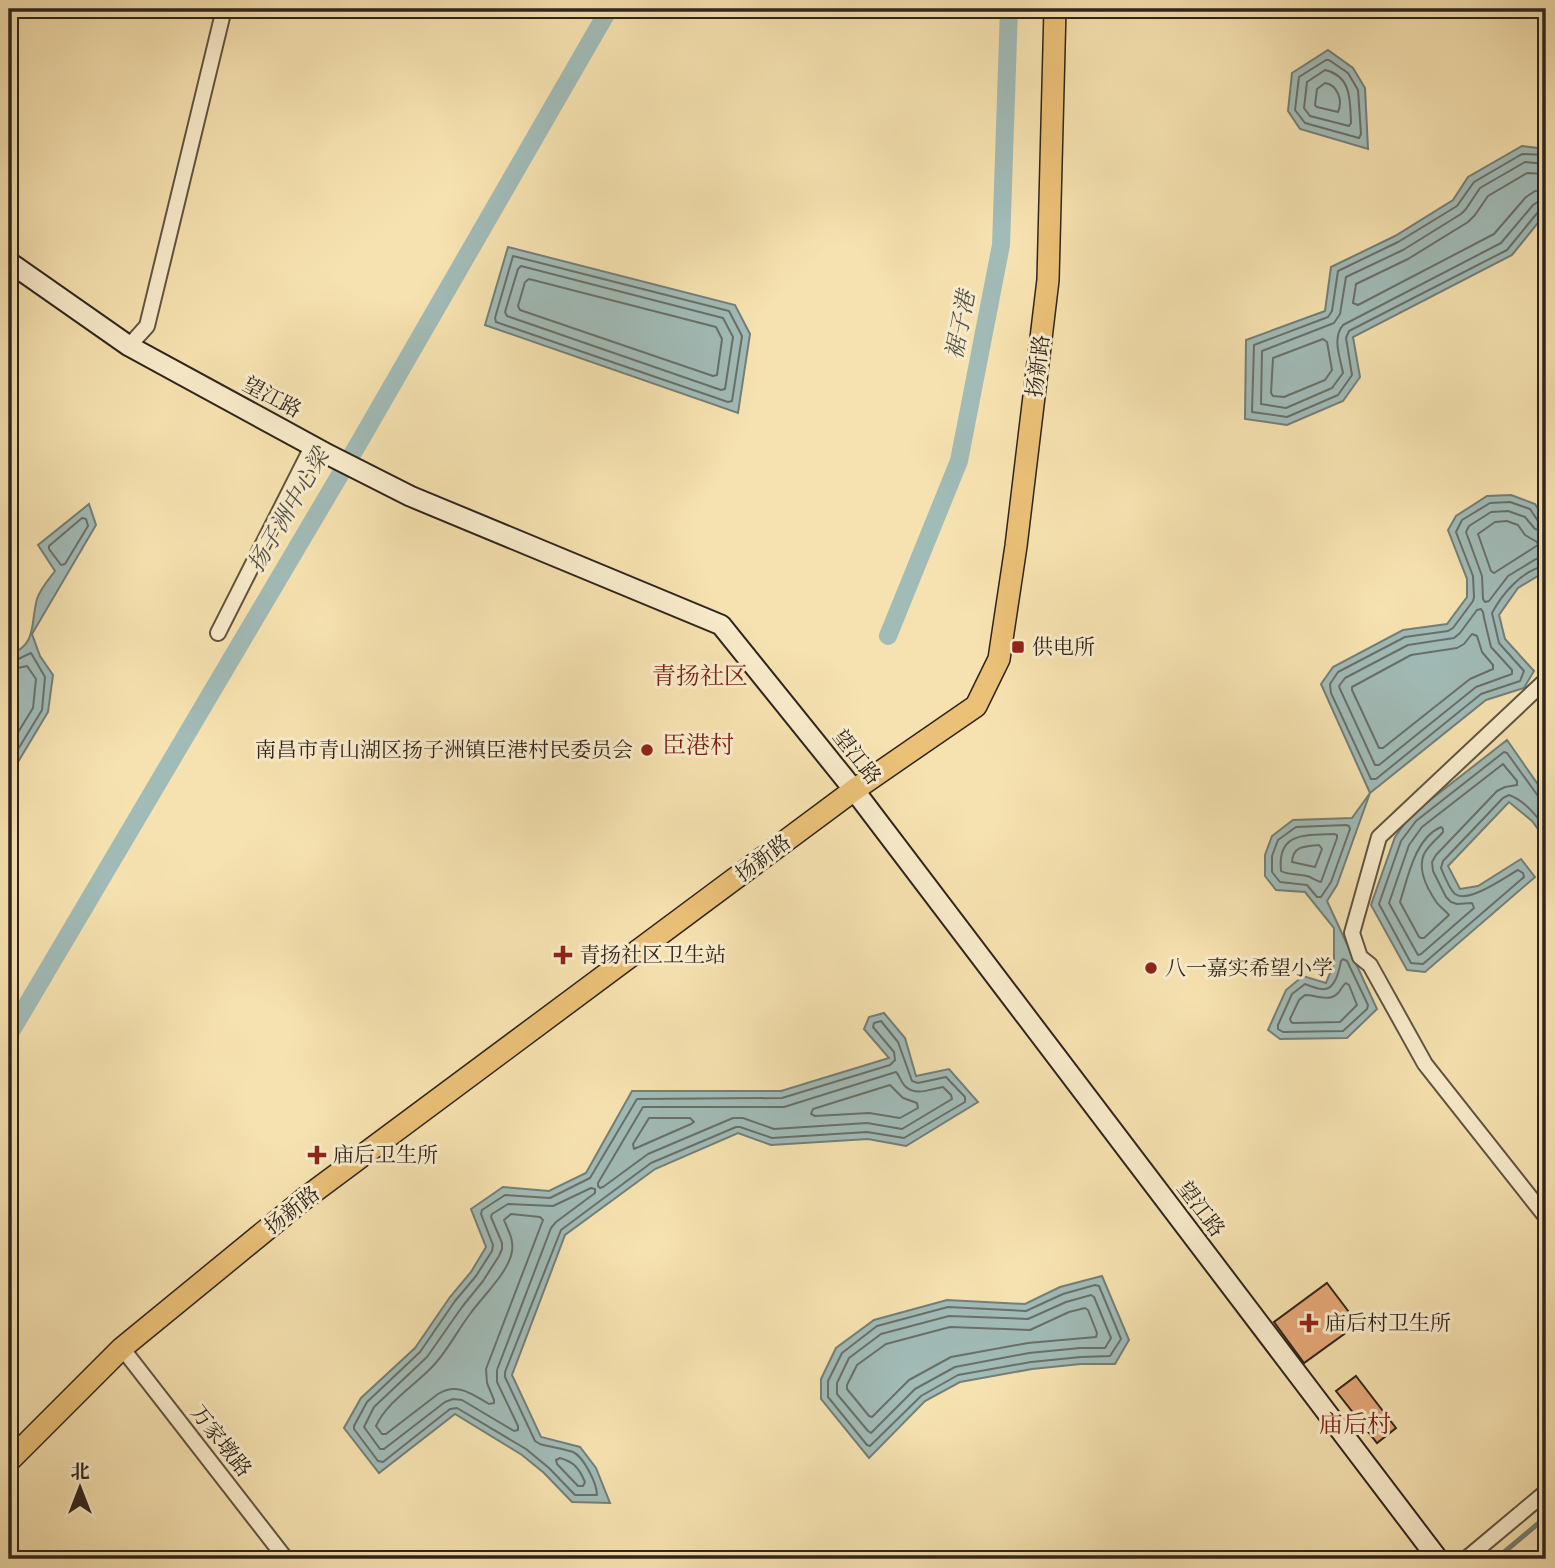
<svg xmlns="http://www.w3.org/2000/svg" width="1555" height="1568" viewBox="0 0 1555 1568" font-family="'Sorts Mill Goudy','Noto Serif SC',serif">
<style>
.water{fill:#a1bbb7;stroke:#737f79;stroke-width:2}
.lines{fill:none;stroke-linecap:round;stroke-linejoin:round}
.shore{stroke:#68706a;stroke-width:2}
.stream{stroke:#737f79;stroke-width:5}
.canal{stroke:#a1bbb7;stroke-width:18}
.building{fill:#e6a877;stroke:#2e241c;stroke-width:2}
.street-casing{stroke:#605441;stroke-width:18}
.secondary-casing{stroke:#2e241c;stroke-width:23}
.primary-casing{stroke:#2e241c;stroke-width:24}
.street{stroke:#f9eccc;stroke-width:14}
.secondary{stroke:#f9eccc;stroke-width:19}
.primary{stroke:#ebc178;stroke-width:21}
.poi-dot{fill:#8f2418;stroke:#f9eccc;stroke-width:2.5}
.labels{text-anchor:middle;stroke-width:6;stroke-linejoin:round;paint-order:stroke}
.street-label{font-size:21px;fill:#2e241c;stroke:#f9eccc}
.poi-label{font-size:21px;fill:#2e241c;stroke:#f9eccc;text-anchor:start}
.water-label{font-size:23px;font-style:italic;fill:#50514a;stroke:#f9eccc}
.quarter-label{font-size:24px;fill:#7a1f14;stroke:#f9eccc}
</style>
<rect width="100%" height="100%" fill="#f6e2b0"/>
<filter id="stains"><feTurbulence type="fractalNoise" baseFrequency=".00286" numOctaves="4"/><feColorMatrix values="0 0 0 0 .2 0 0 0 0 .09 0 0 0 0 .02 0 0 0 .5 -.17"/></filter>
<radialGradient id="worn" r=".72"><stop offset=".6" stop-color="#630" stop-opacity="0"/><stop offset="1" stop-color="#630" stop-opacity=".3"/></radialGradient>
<g class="water">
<polygon points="1328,50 1353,68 1365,88 1368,149 1300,129 1288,111 1292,73"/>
<polygon points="1522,146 1546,149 1546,213 1512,255 1353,337 1360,377 1343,401 1287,425 1245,419 1246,340 1325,311 1331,267 1395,236 1453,200 1468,177"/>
<polygon points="508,247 735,305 750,334 738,413 485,325"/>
<polygon points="1511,495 1535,504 1546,521 1546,571 1518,588 1499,615 1505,639 1534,671 1524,688 1486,700 1370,793 1337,885 1327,901 1377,1009 1347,1038 1280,1039 1268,1030 1286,990 1303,976 1326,983 1334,963 1334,928 1305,892 1276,890 1265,876 1265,855 1272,836 1293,820 1352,818 1370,793 1321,684 1333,667 1403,630 1447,624 1467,597 1467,579 1448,530 1456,516 1487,496"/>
<path d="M89 504 96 525 32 634 40 656 53 675 48 712 9 777V655C38 644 30 624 37 599 40 589 49 579 55 571L38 545Z"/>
<polygon points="1507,740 1546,796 1546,840 1532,821 1509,802 1448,866 1460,889 1478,886 1521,859 1535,877 1425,972 1407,970 1371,905 1395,837 1411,815"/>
<polygon points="884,1013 905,1038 916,1076 949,1069 978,1102 906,1146 868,1139 771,1145 738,1133 655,1169 565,1235 512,1375 541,1437 580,1447 596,1468 610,1503 572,1502 544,1473 522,1455 455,1414 379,1473 344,1428 361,1398 415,1348 450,1297 471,1272 486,1247 471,1209 503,1187 549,1191 586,1173 632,1091 781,1091 889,1058 864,1029 869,1017"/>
<polygon points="1102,1276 1129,1340 1115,1364 1081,1364 1032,1369 960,1382 925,1401 869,1458 821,1399 821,1379 836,1348 874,1320 947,1300 1025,1304 1060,1287"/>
</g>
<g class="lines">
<g class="shore">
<polygon points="1326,60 1329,60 1348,73 1358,90 1361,134 1359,138 1305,123 1295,110 1299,77"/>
<path d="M1325 70C1352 76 1350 101 1351 123L1349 126 1310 116 1304 108 1307 82Z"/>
<path d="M1325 83C1338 85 1343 101 1338 112L1317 107 1315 105 1317 89Z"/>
<polyline points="1546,155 1522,154 1474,182 1457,206 1398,242 1338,271 1332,311 1328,317 1254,345 1252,412 1287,417 1338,395 1352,375 1346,338 1349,331 1507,250 1538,212 1546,209"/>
<path d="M1546 164 1525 162 1480 188 1466 209 1461 214 1403 250 1346 277 1340 314 1334 323 1262 351 1261 404 1286 408 1332 388 1343 373C1340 357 1332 338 1343 325L1501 243 1533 205 1539 201 1546 200"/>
<polyline points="1546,174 1527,173 1488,196 1475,215 1468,222 1408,259 1356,284 1353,303 1358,305 1494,234 1526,197 1535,191 1546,190"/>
<polygon points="513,256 729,311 742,336 732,401 728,402 496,322 495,318"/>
<polygon points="521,266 723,318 733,337 725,389 721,390 507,316 505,312 518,269"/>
<polygon points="529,279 716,327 722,339 717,375 713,376 520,310 518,306 525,282"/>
<polygon points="1323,339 1327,342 1332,370 1325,380 1284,397 1273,396 1271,393 1273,358"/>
<polygon points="82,518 86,519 88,526 65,564 61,565 49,549 49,546"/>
<polygon points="1507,521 1518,525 1525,535 1537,542 1538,545 1494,573 1491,571 1478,534 1495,522"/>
<path d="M1546 523 1538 521 1530 509 1510 502 1490 503 1462 520 1456 532 1473 576 1474 597 1473 601 1453 628 1448 631 1405 637 1338 672 1330 684 1331 693 1371 779H1376L1481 694 1520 681 1524 671 1499 643 1492 613C1502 594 1523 569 1546 566"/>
<polyline points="1546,532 1535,529 1525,517 1508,511 1491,512 1469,526 1466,532 1482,576 1483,599 1485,602 1489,601 1508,576 1536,559 1546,557"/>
<polygon points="1481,609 1483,612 1484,618 1491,647 1512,670 1512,674 1476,687 1379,765 1375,765 1340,689 1339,686 1345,678 1408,645 1454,638 1460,633 1477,610"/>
<polygon points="1472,634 1477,636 1482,652 1493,665 1493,669 1470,679 1383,748 1379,748 1352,690 1352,687 1411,655 1457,648 1464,644"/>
<polyline points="9,661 14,661 31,653 45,677 42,710 9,764"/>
<polyline points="9,670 27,666 36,679 33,708 9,747"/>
<polygon points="1503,764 1517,781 1517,785 1505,787 1497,791 1436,855 1432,862 1433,871 1446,897 1451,902 1457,904 1472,903 1474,908 1421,954 1418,955 1389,903 1409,845 1422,827"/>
<path d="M1546 799 1538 796 1507 753 1504 752 1416 821 1401 841 1379 904 1411 963 1423 964 1524 877 1523 873 1518 870C1505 877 1468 904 1455 894 1449 889 1444 875 1441 868L1443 861 1503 798 1509 795C1524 800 1537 816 1546 829"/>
<polygon points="1346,825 1349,826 1350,829 1331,882 1321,897 1317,897 1307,885 1280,882 1272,872 1272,856 1278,840 1296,827"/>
<path d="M1441 827 1443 829V832C1437 839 1428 846 1424 854 1417 870 1428 890 1437 903 1441 908 1446 911 1449 915L1424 938H1421L1419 937 1400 902C1408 877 1415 838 1441 827Z"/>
<path d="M1334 834 1337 835V838L1321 882C1317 881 1314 879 1310 877 1301 873 1290 876 1281 871 1277 832 1305 835 1334 834Z"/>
<path d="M1319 845 1322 849 1315 867 1292 862C1293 846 1305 846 1319 845Z"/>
<path d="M1343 959 1347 961 1368 1005 1367 1009 1343 1031 1283 1032 1278 1029V1025L1292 994 1305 984C1310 986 1317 989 1322 989 1335 991 1339 971 1341 961Z"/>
<path d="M1346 983 1349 985 1357 1005 1340 1022 1293 1023 1291 1022 1290 1019 1299 1000 1305 995C1317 995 1330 1003 1339 992 1341 989 1343 985 1346 983Z"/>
<path d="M881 1021 898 1042 912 1081 918 1083 946 1077 965 1097V1102L904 1138 867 1132 772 1138 740 1127H736L651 1163 561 1230 505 1372V1377L535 1441 540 1444C550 1447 562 1448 573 1452 584 1457 597 1484 597 1495H575L549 1468 526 1449 457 1408 450 1409 383 1462 378 1461 354 1429V1426L367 1402 420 1352 455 1301 476 1276 492 1251 493 1245 481 1214 482 1210 505 1195 550 1198 590 1178 637 1099 782 1098 890 1065 895 1060 894 1052 873 1027 874 1023Z"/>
<path d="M896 1072C900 1076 901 1083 906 1087 916 1096 931 1089 943 1087L951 1095 952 1099 902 1129 867 1123 774 1129 743 1118H733L648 1154 603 1187 600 1188 598 1186V1183L643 1107H784Z"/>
<polygon points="890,1085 903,1098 917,1103 918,1108 900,1118 869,1113 815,1116 811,1114 813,1109"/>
<polygon points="649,1118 690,1118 694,1122 691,1124 634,1149 633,1144"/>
<polygon points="591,1188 595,1189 595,1193 556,1222 551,1228 497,1370 497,1382 518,1426 518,1430 514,1431 462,1400 453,1399 445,1402 384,1449 380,1449 364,1427 374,1407 427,1357 462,1307 483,1281 499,1256 502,1249 502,1243 491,1217 492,1214 508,1204 553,1206"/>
<path d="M511 1214 540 1217 543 1220 486 1369 487 1383 494 1400V1403L489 1404C472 1394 457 1382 438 1394L386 1434H382L376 1426C387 1402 414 1386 432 1367 447 1352 457 1331 470 1314 482 1297 509 1272 512 1251 514 1240 508 1230 504 1220Z"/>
<polygon points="1095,1285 1099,1286 1121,1339 1110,1356 1081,1357 1031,1362 958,1375 921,1396 870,1446 867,1445 828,1397 828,1381 842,1353 877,1326 948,1307 1026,1311 1063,1294"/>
<polygon points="1091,1295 1094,1297 1111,1338 1105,1348 1080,1348 1029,1353 955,1367 915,1389 871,1433 868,1431 837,1394 837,1383 849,1358 881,1334 949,1316 1028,1319 1066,1302"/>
<polygon points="1085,1308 1088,1310 1097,1333 1096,1337 1028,1343 951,1357 909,1380 872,1417 869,1416 847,1389 847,1385 857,1365 886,1344 950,1327 1030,1330 1069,1312"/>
<path d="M560 1458C574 1462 579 1468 585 1482L583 1486H578L557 1464 556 1460Z"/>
</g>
<polyline class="stream" points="1496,1559 1546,1517"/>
<g class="canal">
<polyline points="888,636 959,461 1001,245 1009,9"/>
<polyline points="9,1035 360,441 609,9"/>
</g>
</g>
<g class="building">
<polygon points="1327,1283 1358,1324 1304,1363 1274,1322"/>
<polygon points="1356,1376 1396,1428 1377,1443 1336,1391"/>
</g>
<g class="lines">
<defs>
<g id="street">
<polyline points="129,346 147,326 224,9"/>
<polyline points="218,633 313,445"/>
<polyline points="1546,680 1379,837 1352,933 1360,957 1370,965 1425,1064 1546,1217"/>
<polyline points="122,1348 286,1559"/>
<polyline points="1466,1559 1546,1492"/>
</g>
<polyline id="secondary" points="9,262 129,346 329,455 410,496 721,625 854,790 1438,1559"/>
<polyline id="primary" points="9,1461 122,1348 304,1199 854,790 976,706 999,659 1016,546 1048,280 1055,9"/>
</defs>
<use href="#street" class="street-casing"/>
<use href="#secondary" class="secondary-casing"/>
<use href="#primary" class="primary-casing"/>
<use href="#street" class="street"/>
<use href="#secondary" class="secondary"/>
<use href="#primary" class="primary"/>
</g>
<g class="poi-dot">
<rect x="1011" y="640" width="14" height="14" rx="3.5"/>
<circle cx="647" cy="750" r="7"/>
<path d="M559.5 944.5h7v7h7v7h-7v7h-7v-7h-7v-7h7z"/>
<circle cx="1151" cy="968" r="7"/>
<path d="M313.5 1144.5h7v7h7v7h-7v7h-7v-7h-7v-7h7z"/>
<path d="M1305.5 1312.5h7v7h7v7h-7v7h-7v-7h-7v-7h7z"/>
</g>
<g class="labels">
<g class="street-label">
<text transform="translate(1038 366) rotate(-83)" y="7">扬新路</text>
<text transform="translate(272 397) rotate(28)" y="7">望江路</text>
<text transform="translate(857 757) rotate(52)" y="7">望江路</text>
<text transform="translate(763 858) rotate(-37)" y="7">扬新路</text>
<text transform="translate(1201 1209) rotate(53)" y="7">望江路</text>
<text transform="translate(292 1210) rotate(-38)" y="7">扬新路</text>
<text transform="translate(221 1441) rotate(52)" y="7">万家墩路</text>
</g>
<g class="poi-label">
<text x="1032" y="654">供电所</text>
<text x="633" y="757" text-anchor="end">南昌市青山湖区扬子洲镇臣港村民委员会</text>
<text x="579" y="962">青扬社区卫生站</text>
<text x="1165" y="975">八一嘉实希望小学</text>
<text x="333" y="1162">庙后卫生所</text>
<text x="1325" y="1330">庙后村卫生所</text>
</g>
<g class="water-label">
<text transform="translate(960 325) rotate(-79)" y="8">裾子港</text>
<text transform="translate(288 510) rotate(-60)" y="8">扬子洲中心梁</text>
</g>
<g class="quarter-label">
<text x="700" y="684">青扬社区</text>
<text x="698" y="753">臣港村</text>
<text x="1355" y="1432">庙后村</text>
</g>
</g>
<rect width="1555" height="1568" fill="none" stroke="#f6e2b0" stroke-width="35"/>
<rect x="10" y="10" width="1534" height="1547" fill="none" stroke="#2e241c" stroke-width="3.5"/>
<rect x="18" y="18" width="1520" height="1533" fill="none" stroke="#2e241c" stroke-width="2"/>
<g transform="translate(80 1488)" stroke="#f9eccc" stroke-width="5" paint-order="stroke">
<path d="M0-5L12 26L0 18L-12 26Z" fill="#2e241c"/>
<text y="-10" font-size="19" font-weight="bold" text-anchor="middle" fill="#2e241c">北</text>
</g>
<rect width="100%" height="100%" filter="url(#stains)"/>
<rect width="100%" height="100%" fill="url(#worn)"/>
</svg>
